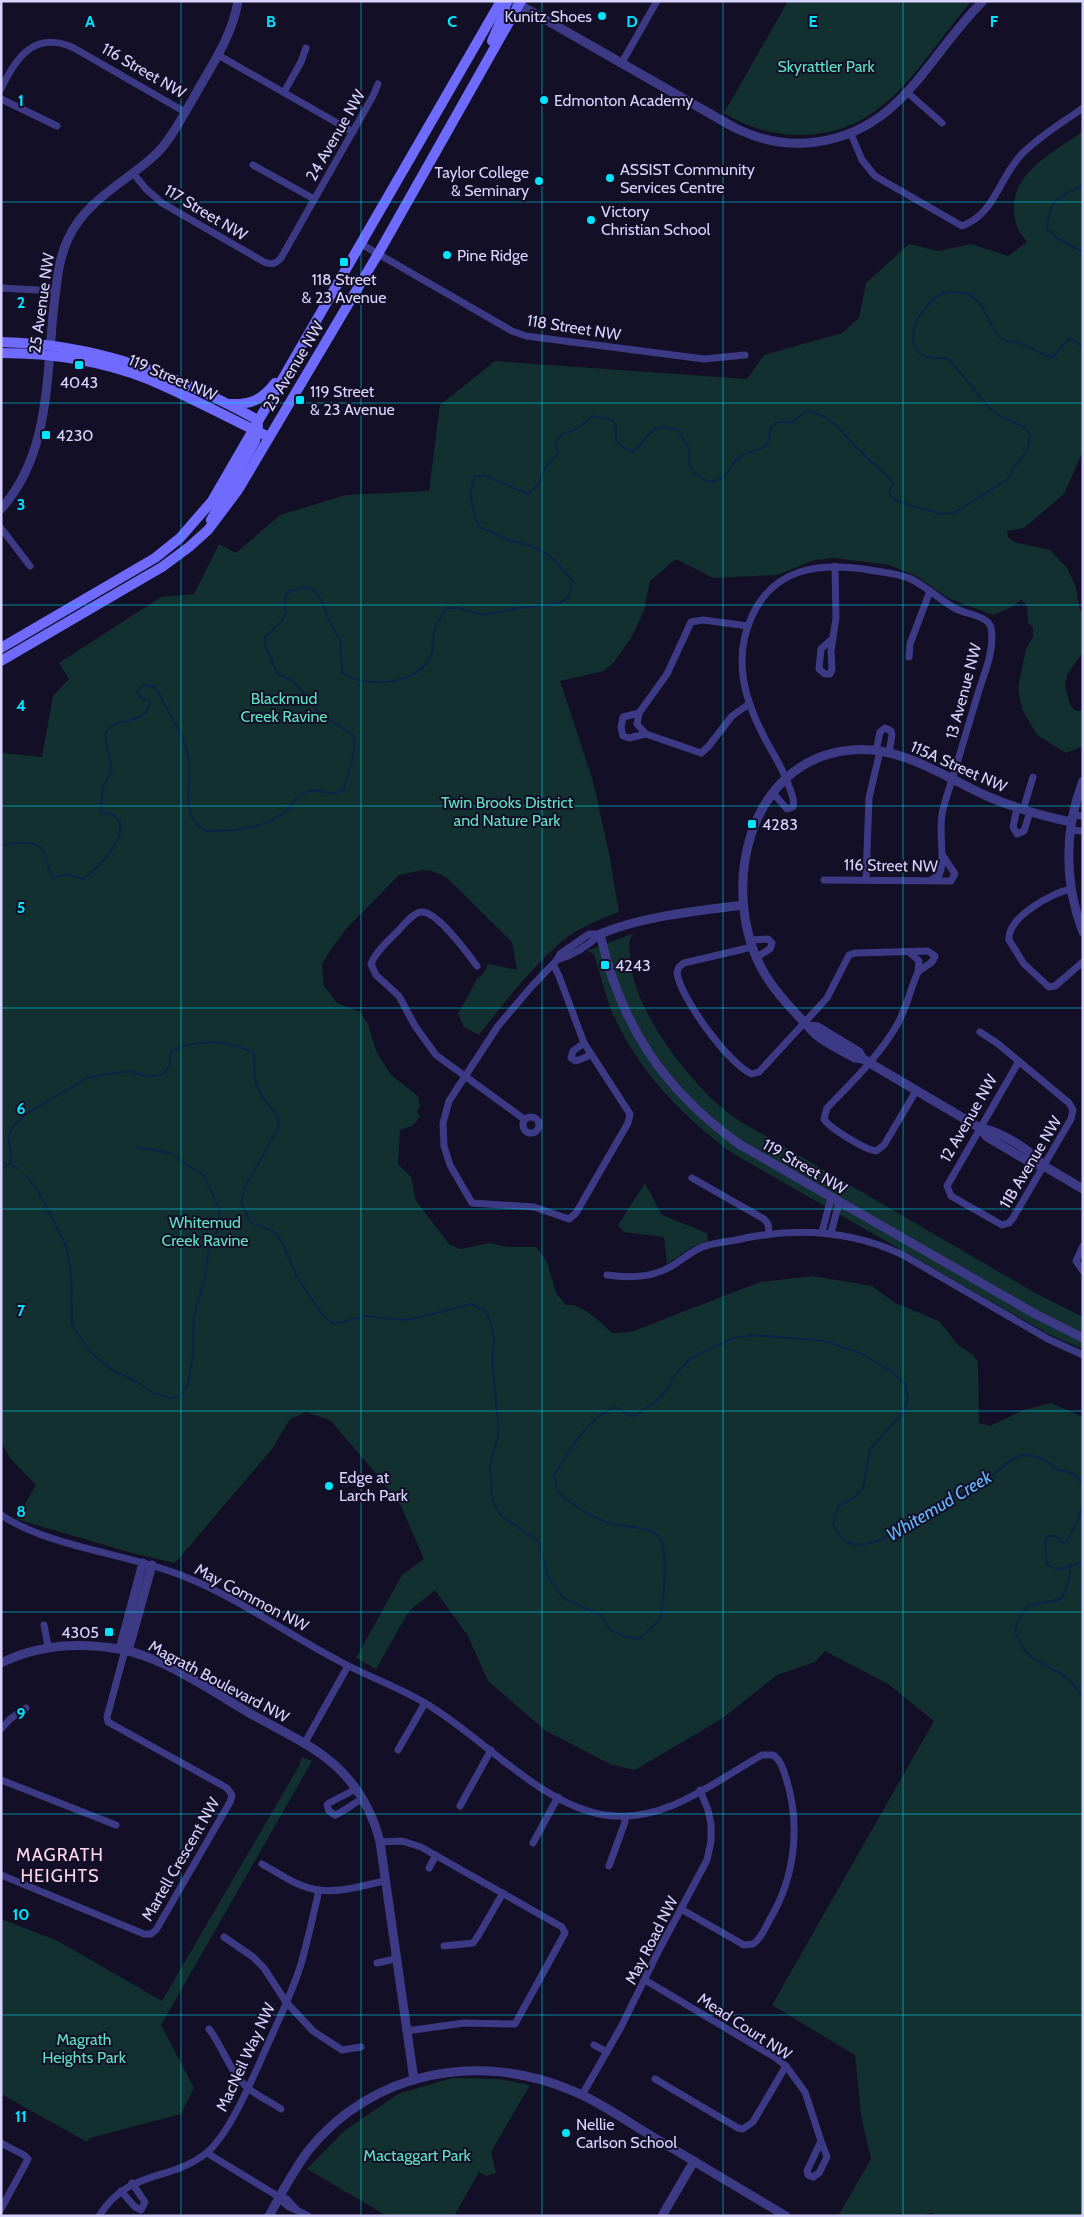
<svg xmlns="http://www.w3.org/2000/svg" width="1084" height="2217" viewBox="0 0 1084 2217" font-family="Cabin,sans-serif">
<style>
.green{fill:#12302f}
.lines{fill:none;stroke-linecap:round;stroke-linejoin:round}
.stream{stroke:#0c2248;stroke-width:2}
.minor{stroke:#3d3a85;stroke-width:7}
.tertiary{stroke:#3d3a85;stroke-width:9}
.secondary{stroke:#6f6bff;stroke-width:10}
.grid{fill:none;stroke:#00e5ff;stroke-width:1;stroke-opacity:0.55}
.poi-dot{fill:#00e5ff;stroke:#130f26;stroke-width:2}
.labels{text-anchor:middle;stroke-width:4;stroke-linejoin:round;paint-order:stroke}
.poi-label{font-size:16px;fill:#d9d4ff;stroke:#130f26;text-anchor:start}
.park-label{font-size:16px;fill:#5fe0c0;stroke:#130f26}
.street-label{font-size:16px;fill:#d9d4ff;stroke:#130f26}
.water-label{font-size:18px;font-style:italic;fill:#62b6ff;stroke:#130f26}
.neighbourhood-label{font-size:18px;letter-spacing:1px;fill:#ffd6f0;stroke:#130f26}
.grid-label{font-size:16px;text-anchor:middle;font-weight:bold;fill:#00e5ff;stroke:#130f26;stroke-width:4;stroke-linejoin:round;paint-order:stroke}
</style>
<rect width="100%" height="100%" fill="#130f26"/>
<g class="green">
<path d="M788 1H968L970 3C921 59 888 133 804 135 775 136 749 128 724 113Z"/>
<path d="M1083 131V451L1064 494 1024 528 1007 531 1008 537 1014 542 1050 550 1067 568 1076 587 1079 607 1083 615V652L1067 675 1065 686 1069 701 1073 709 1077 711 1083 710V746L1066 753 1037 735 1022 709 1018 688 1026 649 1033 637V627L1028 623 1027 605 1021 600 1008 609 993 615 948 598 916 576 889 565 834 558 815 560 777 575 713 578 676 559 650 581 644 611 631 638 614 662 604 671 560 681 593 781 609 853 619 912C599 920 577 928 561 942 530 969 504 1003 479 1035L464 1027 458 1014 477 979 484 973 488 964 517 970 512 942 447 878 433 871 423 870 399 875 347 928 332 948 322 964 324 986 337 1003 360 1012 368 1024 376 1051 391 1075 418 1096 420 1106 417 1112 420 1117 412 1126 400 1130 398 1164 411 1177 416 1201 450 1245 460 1249 490 1243 507 1247H536L547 1262 556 1293 566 1305C582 1303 600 1322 612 1333L631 1332 760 1282 813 1276 872 1286 895 1303 939 1321 958 1345 972 1354 978 1362 979 1423 990 1426 1024 1410 1051 1403 1083 1417V2216H935L932 2213 921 2216H838L871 2159 861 2115 855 2055 772 2005 934 1721 888 1684 825 1651 815 1662 777 1675 723 1718 635 1770 612 1765 546 1731 488 1681 468 1636 435 1590 409 1611 376 1669 356 1658 402 1575 424 1559 401 1506 377 1475 330 1420 306 1412 290 1419 272 1449 175 1563 132 1553 16 1519 36 1485 10 1458 1 1442V753L42 757 53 696 69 679 59 663 161 597 194 594 219 544 236 553 280 515 346 495 429 491 440 405 495 361 747 379 764 355 842 333 859 318 866 283 909 244 938 251 971 244 1008 256 1027 242C1025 238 1020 234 1018 229 999 178 1049 156 1083 131Z"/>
<path d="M634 933C628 940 629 945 630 954 630 1005 685 1076 722 1108 735 1119 750 1127 764 1135L1037 1294 1083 1317V1349L1050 1335 732 1153C681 1115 638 1071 612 1012 605 994 600 973 594 954L587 951Z"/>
<polygon points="645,1183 662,1215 707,1233 708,1241 692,1247 667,1264 664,1237 624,1232 618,1225"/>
<polygon points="302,1757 312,1761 161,2025 194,2088 181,2114 90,2138 87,2142 1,2094 1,1919 58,1941 162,2001 299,1766"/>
<polygon points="452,2078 499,2079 530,2085 491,2152 496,2173 486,2176 479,2172 454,2216 387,2216 307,2169 344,2131 398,2094"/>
</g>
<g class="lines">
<g class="stream">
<path d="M1083 185C1059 197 1049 198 1047 228L1057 238 1083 252"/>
<path d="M1 845C14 843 41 838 45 855 48 864 48 870 54 878L66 874 83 879C95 871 117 848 120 833 121 830 120 825 120 821L113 815 100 812 103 787 112 770 105 736C108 714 146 729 150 702L139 696 137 692C142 683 150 683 157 690 167 711 186 738 189 760 192 786 179 814 205 831 231 831 265 829 286 811 294 803 297 793 309 791 323 788 328 798 343 790L352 761 355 743 353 735 318 712 303 692 291 680 278 674 266 648 265 638 282 621 286 613 285 598 288 592 299 588 308 587 314 591 321 600 333 629 340 639 342 673C366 689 418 685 431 656 434 649 432 640 434 633 436 624 441 616 446 608H458L483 615 518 608 557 604 568 598 573 581 550 556 531 546 509 540 480 527 475 517 470 493 475 477 484 475 528 494 539 484 545 468 558 453 555 443 562 434 575 430 593 416 612 420 616 427V441L624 448 634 452C650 435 651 421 678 430L689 449V463L694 473 708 482C733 479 726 464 743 455 750 450 760 452 767 444 771 438 768 427 776 423 781 421 787 423 792 422 796 420 802 414 807 411 828 414 841 430 854 445 865 457 878 467 889 478L893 484 889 493 893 499 915 507 943 514 956 512 1009 478 1013 468 1027 451 1030 435 1025 427 1000 416 990 409 949 359C939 356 930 361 920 353 901 336 925 300 944 293 949 292 958 292 963 293 983 296 987 323 999 336 1003 341 1011 342 1017 343 1029 346 1040 354 1052 358L1069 338 1078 343 1083 350"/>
<polyline points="10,1163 18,1169"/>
<path d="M1 1170 10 1163 11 1154 8 1137 12 1128 23 1116 85 1079 95 1076 130 1071 147 1077 163 1074 170 1065 171 1052C192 1038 234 1040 254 1054L255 1081 263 1098 277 1115 279 1127 245 1187 241 1202 251 1223 273 1231 282 1242 297 1277 324 1317 334 1324 365 1316 404 1320 416 1318 471 1304 485 1311 490 1321 494 1337 492 1360 498 1423V1436L490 1464 492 1499 500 1515 538 1541 548 1576 563 1598 601 1615 610 1630 626 1637 639 1639 659 1621C663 1605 671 1547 657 1535 648 1527 621 1526 609 1523 598 1520 566 1502 560 1493 556 1488 555 1481 554 1475 570 1450 586 1419 615 1407L633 1417 656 1401 669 1387 672 1378 691 1358 733 1338 753 1335 824 1341 863 1354 893 1373 905 1384 908 1398 903 1413 870 1449 863 1488 854 1498 839 1505 833 1523C846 1558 874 1543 899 1531 909 1526 918 1523 927 1517 934 1512 940 1504 948 1500 963 1493 978 1487 992 1476 1002 1469 1007 1460 1019 1456 1032 1452 1049 1461 1057 1470 1069 1471 1080 1475 1083 1488"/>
<polyline points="26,1175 39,1193 66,1246 71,1272 72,1325 90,1352 112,1370 135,1381 154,1393 170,1398 180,1396 187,1387 193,1356 194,1316 205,1277 208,1254 217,1231 220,1210 204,1176 170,1153 136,1147"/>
<path d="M1083 1502 1078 1520 1067 1541 1061 1542C1058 1537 1055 1535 1048 1536L1045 1542 1047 1565C1061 1574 1069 1565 1083 1562"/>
<path d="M1070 1567 1069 1580 1062 1598C1034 1609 1027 1593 1015 1631L1022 1646 1032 1658 1068 1678 1083 1698"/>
</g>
<g class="minor">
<polyline points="218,55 353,132"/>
<polyline points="621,64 657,1"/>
<path d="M1 89C16 57 35 30 74 48L185 112"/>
<polyline points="284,92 301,62 306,48"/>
<polyline points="908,93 942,123"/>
<polyline points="1,99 57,126"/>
<path d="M851 134 862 160 875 176 962 226C995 214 999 178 1021 155 1038 137 1062 123 1083 108"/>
<polyline points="253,165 314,199"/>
<path d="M133 173 146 189 162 203 264 262C271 265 276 264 281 258L373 96 378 84"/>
<polyline points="361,244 512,331 526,336 704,359 745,355"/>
<polyline points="1,288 56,291"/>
<polyline points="1,528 30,566"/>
<polyline points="748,626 703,620 691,622 667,674 639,713 637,724 646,734 701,753 708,747 732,716 749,704"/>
<polyline points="833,638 821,649 819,669 825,674 830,674 832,669 831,651 836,618 835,566"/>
<polyline points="909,657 910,644 930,591"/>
<polyline points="639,713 623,717 621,727 623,736 629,738 646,734"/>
<polyline points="876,751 880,732 885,728 891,731 892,735 889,753"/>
<path d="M773 793 787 809 793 807C795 801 792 795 790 789 785 773 777 760 769 746 746 705 731 661 752 616 774 568 818 563 864 569 879 572 894 573 909 578 926 586 940 600 956 609 966 614 989 616 991 628 995 648 985 672 979 690 971 717 963 744 955 770 951 784 945 799 942 814 939 832 944 852 941 870L939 875 931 880"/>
<polyline points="1017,808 1013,827 1017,834 1024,831 1030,812"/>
<polyline points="1023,810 1033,777"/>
<polyline points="1073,815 1083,816"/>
<polyline points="1070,830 1083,831"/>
<polyline points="866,879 869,798 880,751"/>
<polyline points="824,880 951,881 955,874 943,856"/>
<path d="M1071 889C1052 893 1007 917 1009 940L1024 964 1049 987 1055 986 1083 962"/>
<polyline points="750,940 768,939 772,943 770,949 757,957"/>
<path d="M752 947 684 963 679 967 677 973C680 997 729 1065 752 1074L759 1072 827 998 849 955 855 953 928 951 935 956C933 966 921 966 917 974 910 991 906 1009 897 1025 879 1056 852 1082 827 1108L824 1119C829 1128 866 1150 876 1151L884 1145 916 1091"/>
<polyline points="909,952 919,961 918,972"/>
<path d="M557 960C573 955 589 945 600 934"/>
<polyline points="553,964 559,976 584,1043 630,1114 628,1123 576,1213 569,1219 534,1207 472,1203 450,1165 444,1146 443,1123 449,1101 498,1026 532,986 557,960 560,954 589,934 600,934"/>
<path d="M477 966C468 954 438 912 422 912 413 912 404 925 398 931 389 940 376 951 371 964L376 975 399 996 415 1026 436 1055 524 1119"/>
<polyline points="980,1032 997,1043 1069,1103 1073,1110 1071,1119 1013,1218 1009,1223 1002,1225 951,1196 947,1186 1019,1061"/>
<polyline points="584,1043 573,1051 571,1058 576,1061 591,1055"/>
<circle cx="531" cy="1125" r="8"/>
<polyline points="692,1178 764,1219 768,1224 769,1233"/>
<polyline points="822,1232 831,1198"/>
<polyline points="831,1233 839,1203"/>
<polyline points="1083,1246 1076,1261 1083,1271"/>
<path d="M607 1275C627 1278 651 1278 670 1267 681 1261 690 1252 702 1247 713 1243 725 1242 736 1240 793 1227 850 1230 903 1255L1048 1339 1083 1355"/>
<path d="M1 1515C51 1548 127 1553 183 1576 239 1598 288 1635 341 1662 369 1677 398 1687 425 1703 482 1736 540 1805 605 1815 664 1824 714 1782 762 1755H773C781 1760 783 1769 786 1778 801 1825 795 1877 770 1919 765 1928 761 1939 753 1944L744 1945 681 1909"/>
<polyline points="44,1625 48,1646"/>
<polyline points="1,1729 10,1719 26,1708"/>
<polyline points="304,1744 348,1666"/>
<polyline points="398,1750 425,1703"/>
<polyline points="1,1780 116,1825"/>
<path d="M356 1789 329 1803 327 1805 329 1811 335 1815C345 1811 353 1803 363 1799"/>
<polyline points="460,1806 491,1750"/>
<polyline points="380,1842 402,1841 421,1847 562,1927 565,1933 515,2024 464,2023 406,2031"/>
<polyline points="533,1843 558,1797"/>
<path d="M262 1864C280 1874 299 1888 319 1890 341 1893 364 1885 385 1881"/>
<polyline points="609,1866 625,1822 625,1817"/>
<polyline points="429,1868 436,1855"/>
<polyline points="1,1875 144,1934 151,1934 156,1930 230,1802 232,1795 227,1788 108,1722 107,1717 125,1650"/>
<polyline points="224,1937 253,1957 264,1968 286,2002 313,2031 342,2050 361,2047"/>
<polyline points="444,1946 473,1943 478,1936 503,1893"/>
<polyline points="377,1963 395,1959"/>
<polyline points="645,1980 776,2058 786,2066 805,2092 821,2141 807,2171 808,2175 813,2177 819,2173 827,2157 821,2141"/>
<path d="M209 2029C223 2047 230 2073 248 2088 257 2096 271 2102 281 2109"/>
<polyline points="594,2045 607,2052"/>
<polyline points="655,2079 738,2128 743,2129 753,2122 786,2066"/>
<polyline points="582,2095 621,2027 659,1950 707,1860 711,1841 711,1824 708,1810 700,1790"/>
<polyline points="1,2143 24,2155 28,2159 1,2209"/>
<polyline points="207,2153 279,2197 287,2199 296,2209"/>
<polyline points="121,2191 135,2207 141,2210 145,2202 132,2183"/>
<path d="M279 2197C286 2209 297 2209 308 2216"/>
<path d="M99 2216C128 2169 169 2182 205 2154 231 2135 258 2065 272 2035 283 2010 296 1984 303 1957 309 1935 314 1912 319 1890"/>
</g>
<g class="tertiary">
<path d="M513 1 735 128C760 140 788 146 816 142 902 131 928 55 983 1"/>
<path d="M1 509C51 453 46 376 54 305 57 283 58 260 68 239 85 201 124 183 154 156 171 140 182 117 194 97 211 66 232 37 238 1"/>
<path d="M1083 781C1064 830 1064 883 1083 932"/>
<path d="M1071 822C1043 816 1015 808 989 797 944 777 901 745 851 750 746 760 719 892 763 971 776 994 796 1013 813 1032 822 1042 843 1051 855 1058L863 1059 980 1128 987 1137 1031 1163 1044 1166 1083 1189"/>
<path d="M743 905C697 911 643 916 600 934 621 1026 663 1089 739 1144L1037 1315 1083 1338"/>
<polyline points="809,1026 818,1027 859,1052 863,1059"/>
<path d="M980 1128C1002 1132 1029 1149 1044 1166"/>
<polyline points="120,1649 143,1563"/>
<polyline points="128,1651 152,1565"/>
<path d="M1 1663C39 1644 78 1642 119 1649 162 1656 213 1692 251 1714 281 1731 316 1746 340 1770 361 1791 373 1814 380 1842L414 2080"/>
<path d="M269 2216C281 2194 293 2171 308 2151 372 2070 481 2051 573 2091 598 2101 622 2118 645 2132 692 2160 739 2188 786 2216"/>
<polyline points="662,2216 694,2161"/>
</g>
<g class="secondary">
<polyline points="492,41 502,18 507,1"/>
<path d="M1 342C98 344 174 374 258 420"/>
<path d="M1 353C50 353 102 361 148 379 189 396 228 418 269 437"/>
<path d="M230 404C250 405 262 400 275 383"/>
<polyline points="211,520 255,441 258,426"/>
<polyline points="1,648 155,558 180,538 212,501 501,1"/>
<polyline points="1,661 162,567 189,547 208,530 238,490 378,254 521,1"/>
</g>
</g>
<path class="grid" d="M181 1V2216M361 1V2216M542 1V2216M723 1V2216M903 1V2216M1 202H1083M1 403H1083M1 605H1083M1 806H1083M1 1008H1083M1 1209H1083M1 1411H1083M1 1612H1083M1 1814H1083M1 2015H1083"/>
<g class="poi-dot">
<circle cx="602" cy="16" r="5"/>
<circle cx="544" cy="100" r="5"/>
<circle cx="610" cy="178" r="5"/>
<circle cx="539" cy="181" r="5"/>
<circle cx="591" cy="220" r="5"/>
<circle cx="447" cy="255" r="5"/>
<rect x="339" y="257" width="10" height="10" rx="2.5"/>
<rect x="74" y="360" width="10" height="10" rx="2.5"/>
<rect x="295" y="395" width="10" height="10" rx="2.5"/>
<rect x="41" y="430" width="10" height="10" rx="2.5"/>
<rect x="747" y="819" width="10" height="10" rx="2.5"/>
<rect x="600" y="960" width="10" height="10" rx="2.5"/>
<circle cx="329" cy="1486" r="5"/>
<rect x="104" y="1627" width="10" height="10" rx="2.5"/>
<circle cx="566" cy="2133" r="5"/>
</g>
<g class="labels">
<g class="poi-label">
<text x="592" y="22" text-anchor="end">Kunitz Shoes</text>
<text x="554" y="106">Edmonton Academy</text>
<text x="620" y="175">ASSIST Community<tspan x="620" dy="18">Services Centre</tspan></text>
<text x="529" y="178" text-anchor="end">Taylor College<tspan x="529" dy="18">&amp; Seminary</tspan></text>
<text x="601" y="217">Victory<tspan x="601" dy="18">Christian School</tspan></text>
<text x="457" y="261">Pine Ridge</text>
<text x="344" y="285" text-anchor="middle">118 Street<tspan x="344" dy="18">&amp; 23 Avenue</tspan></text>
<text x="79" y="388" text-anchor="middle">4043</text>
<text x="310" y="397">119 Street<tspan x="310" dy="18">&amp; 23 Avenue</tspan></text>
<text x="56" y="441">4230</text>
<text x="762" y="830">4283</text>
<text x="615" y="971">4243</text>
<text x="339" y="1483">Edge at<tspan x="339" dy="18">Larch Park</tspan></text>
<text x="99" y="1638" text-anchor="end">4305</text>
<text x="576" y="2130">Nellie<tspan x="576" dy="18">Carlson School</tspan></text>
</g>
<g class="park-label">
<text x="826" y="72">Skyrattler Park</text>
<text x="284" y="704">Blackmud<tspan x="284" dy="18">Creek Ravine</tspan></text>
<text x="507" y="808">Twin Brooks District<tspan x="507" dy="18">and Nature Park</tspan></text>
<text x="205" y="1228">Whitemud<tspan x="205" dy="18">Creek Ravine</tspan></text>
<text x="84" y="2045">Magrath<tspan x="84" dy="18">Heights Park</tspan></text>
<text x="417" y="2161">Mactaggart Park</text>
</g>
<g class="street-label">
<text transform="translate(144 70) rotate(30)" y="6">116 Street NW</text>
<text transform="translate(335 135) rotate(-60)" y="6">24 Avenue NW</text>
<text transform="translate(206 212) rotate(31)" y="6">117 Street NW</text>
<text transform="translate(41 303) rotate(-82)" y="6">25 Avenue NW</text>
<text transform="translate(574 327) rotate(9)" y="6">118 Street NW</text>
<text transform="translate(293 366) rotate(-59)" y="6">23 Avenue NW</text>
<text transform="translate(173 377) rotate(23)" y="6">119 Street NW</text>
<text transform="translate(963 691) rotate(-75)" y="6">13 Avenue NW</text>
<text transform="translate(959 766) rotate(24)" y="6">115A Street NW</text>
<text transform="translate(891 865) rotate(1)" y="6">116 Street NW</text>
<text transform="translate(968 1118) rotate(-60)" y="6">12 Avenue NW</text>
<text transform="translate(1030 1162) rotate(-59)" y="6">11B Avenue NW</text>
<text transform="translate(805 1166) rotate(30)" y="6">119 Street NW</text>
<text transform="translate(252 1597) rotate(28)" y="6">May Common NW</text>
<text transform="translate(219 1681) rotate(28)" y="6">Magrath Boulevard NW</text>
<text transform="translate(180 1859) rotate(-60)" y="6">Martell Crescent NW</text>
<text transform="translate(651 1940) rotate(-63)" y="6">May Road NW</text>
<text transform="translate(745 2026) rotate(33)" y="6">Mead Court NW</text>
<text transform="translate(245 2057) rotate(-65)" y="6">MacNeil Way NW</text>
</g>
<g class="water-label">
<text transform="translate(939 1506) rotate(-31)" y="6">Whitemud Creek</text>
</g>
<g class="neighbourhood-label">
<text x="60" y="1861">MAGRATH<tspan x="60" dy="21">HEIGHTS</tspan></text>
</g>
</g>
<g class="grid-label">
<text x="90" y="27">A</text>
<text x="271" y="27">B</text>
<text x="452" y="27">C</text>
<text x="632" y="27">D</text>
<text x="813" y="27">E</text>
<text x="994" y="27">F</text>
<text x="21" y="106">1</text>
<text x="21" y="308">2</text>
<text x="21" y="510">3</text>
<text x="21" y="711">4</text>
<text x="21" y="913">5</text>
<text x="21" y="1114">6</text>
<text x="21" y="1316">7</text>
<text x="21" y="1517">8</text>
<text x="21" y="1719">9</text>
<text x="21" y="1920">10</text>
<text x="21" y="2122">11</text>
</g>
<rect width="1084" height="2217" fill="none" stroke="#d9d4ff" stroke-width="5"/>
</svg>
